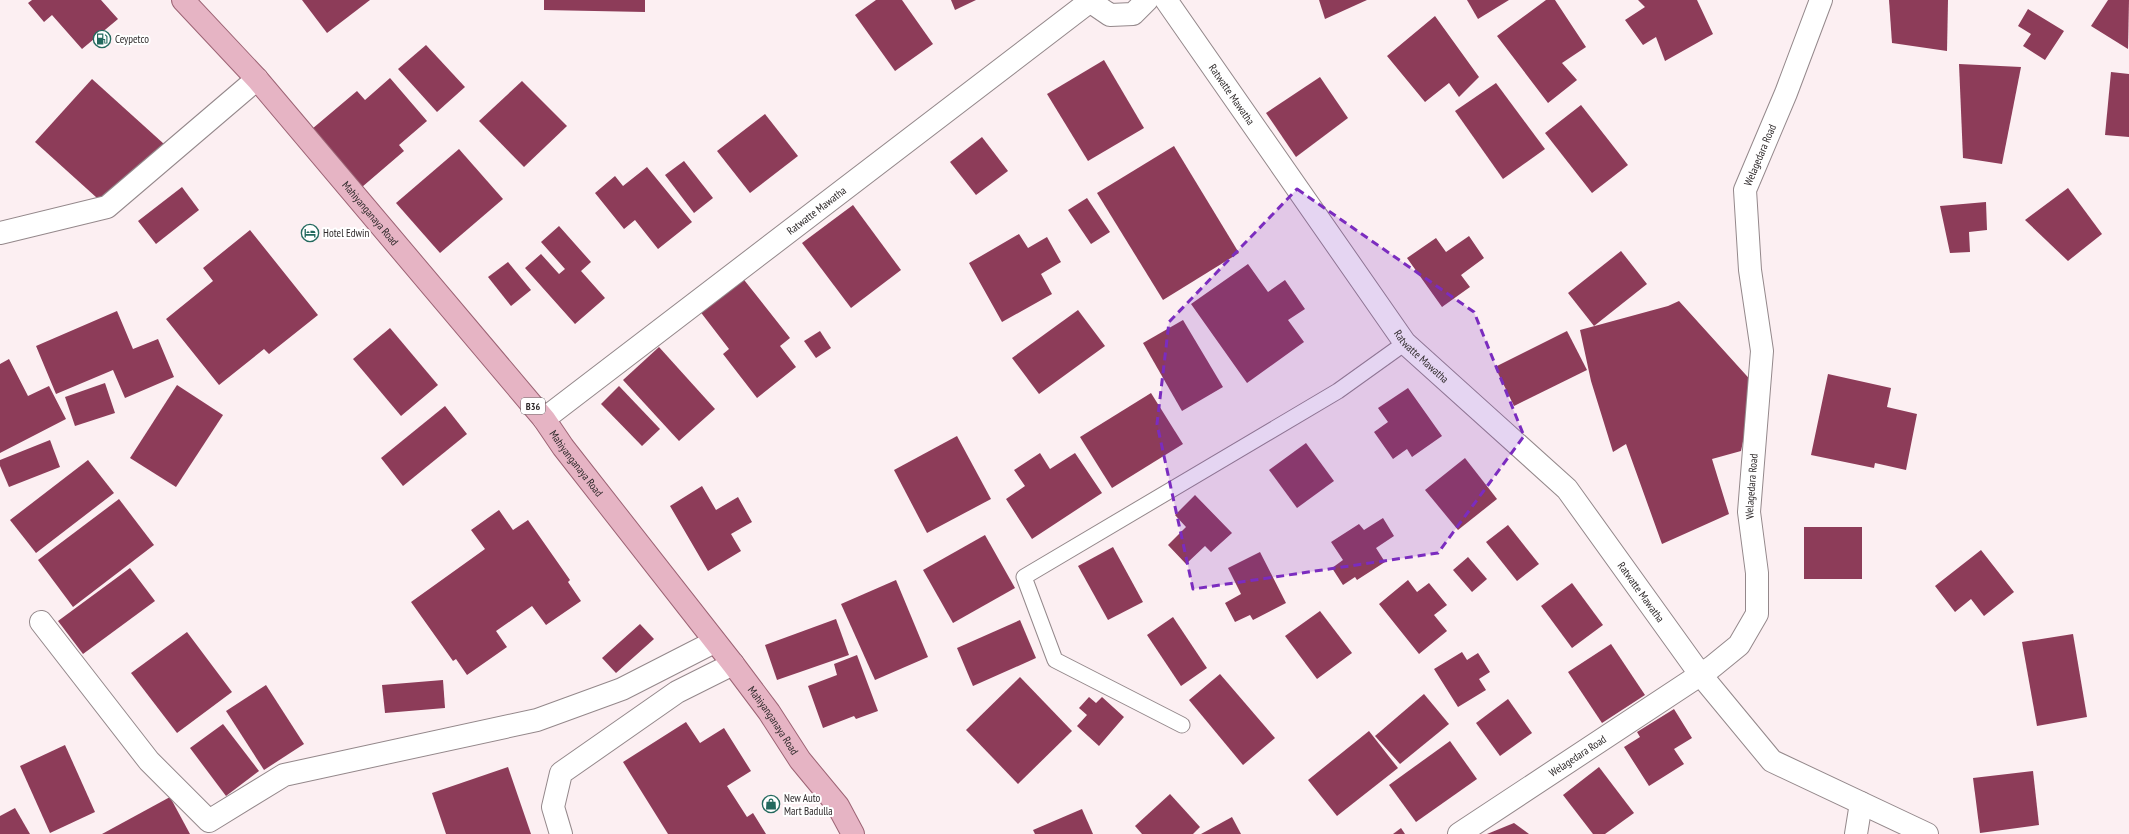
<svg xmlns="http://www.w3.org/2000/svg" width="2129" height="834" viewBox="0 0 2129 834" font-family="'PT Sans Narrow',sans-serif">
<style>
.building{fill:#8d3c59}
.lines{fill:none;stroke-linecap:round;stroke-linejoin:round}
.lane-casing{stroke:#94888b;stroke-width:17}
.street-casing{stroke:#94888b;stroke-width:24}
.primary-casing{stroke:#9c6374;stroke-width:24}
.lane{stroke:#fff;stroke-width:15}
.street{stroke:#fff;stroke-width:22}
.primary{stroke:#e6b4c4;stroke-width:22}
.marked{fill:#7b2cbf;fill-opacity:0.2;stroke:#7b2cbf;stroke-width:3;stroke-dasharray:8 5;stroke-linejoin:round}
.labels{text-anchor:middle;stroke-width:4;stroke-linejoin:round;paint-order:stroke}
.shield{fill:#fff;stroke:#6d6a6b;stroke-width:1}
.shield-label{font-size:10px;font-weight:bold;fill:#2f2a2b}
.poi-label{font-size:11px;fill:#2f2a2b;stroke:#fff;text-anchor:start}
.street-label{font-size:11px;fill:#2f2a2b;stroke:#fff}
</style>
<rect width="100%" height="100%" fill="#fceff2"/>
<g class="building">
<polygon points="32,0 101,0 118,19 82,49 52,15 44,22 28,3"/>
<polygon points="302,0 370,0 327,33"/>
<polygon points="544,0 645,0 645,12 544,10"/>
<polygon points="876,0 902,0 933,44 895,71 855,15"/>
<polygon points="951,0 976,0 955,10"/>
<polygon points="1319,0 1367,0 1325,19"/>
<polygon points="1467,0 1509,0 1478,19"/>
<polygon points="1546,0 1555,0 1586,47 1562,63 1577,80 1548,103 1497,36"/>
<polygon points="1638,0 1697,0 1713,34 1665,61 1656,37 1643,45 1625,20 1645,7"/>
<polygon points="1889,0 1948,0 1947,51 1892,43"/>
<polygon points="2108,0 2129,0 2128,49 2091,26"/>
<polygon points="2028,9 2064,31 2045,60 2023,46 2031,34 2018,26"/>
<polygon points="1435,16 1479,77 1459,97 1449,83 1425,102 1387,56"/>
<polygon points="426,45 465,87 437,112 398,69"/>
<polygon points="1104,60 1144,128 1088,161 1047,94"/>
<polygon points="1959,64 2021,67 2002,164 1963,158"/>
<polygon points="2111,72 2129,74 2129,137 2105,135"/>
<polygon points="1320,77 1348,118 1296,157 1266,113"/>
<polygon points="390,78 427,121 399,145 404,151 362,187 312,129 357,91 365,100"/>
<polygon points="92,79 164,144 107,207 35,142"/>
<polygon points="522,81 567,126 524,167 479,121"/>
<polygon points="1496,83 1545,149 1503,179 1455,111"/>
<polygon points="1581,105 1628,165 1592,193 1545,133"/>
<polygon points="765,114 798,156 750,193 717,151"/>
<polygon points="982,137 1008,171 976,195 950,162"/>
<polygon points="1174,146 1239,253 1163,300 1097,193"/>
<polygon points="459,149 503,199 440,253 396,203"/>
<polygon points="684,161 713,198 694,213 665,175"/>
<polygon points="647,167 692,222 658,249 635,220 624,229 595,193 615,176 623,186"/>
<polygon points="182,187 199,210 156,244 138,221"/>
<polygon points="2068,188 2102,234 2068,261 2025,220"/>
<polygon points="1087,198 1110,232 1091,244 1068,210"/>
<polygon points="1986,202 1987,230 1969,232 1970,252 1950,253 1940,206"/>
<polygon points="853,205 901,270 851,308 802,243"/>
<polygon points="559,226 591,262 581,271 605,298 575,324 525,268 541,254 559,274 565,269 541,242"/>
<polygon points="250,230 318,315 269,354 264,349 219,385 166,319 213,281 203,268"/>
<polygon points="1019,234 1028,248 1047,237 1061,262 1041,274 1052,294 1002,322 969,263"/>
<polygon points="1469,236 1484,258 1461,275 1470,287 1442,307 1407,258 1436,238 1446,252"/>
<polygon points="1621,251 1647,284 1594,326 1568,293"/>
<polygon points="508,262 531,290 511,306 488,277"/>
<polygon points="1248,264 1268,292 1285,280 1305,309 1288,320 1304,342 1247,383 1191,304"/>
<polygon points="741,276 790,338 780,346 796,367 757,398 723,354 729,349 699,310"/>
<polygon points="1679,301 1755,385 1741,451 1712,459 1729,514 1662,544 1626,444 1613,452 1591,381 1580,330 1668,306"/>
<polygon points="1078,310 1105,346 1039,394 1012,358"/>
<polygon points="117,311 133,349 158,339 174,377 125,398 113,370 56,394 36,346"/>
<polygon points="1183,320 1223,387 1182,411 1143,343"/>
<polygon points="390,328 438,385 401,416 353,359"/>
<polygon points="820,331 831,348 816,358 804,341"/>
<polygon points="1567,331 1587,370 1514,406 1495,367"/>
<polygon points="659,347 715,409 679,441 623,380"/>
<polygon points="9,359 28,396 49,386 66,419 0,453 0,364"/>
<polygon points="1828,374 1891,388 1887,407 1917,414 1906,470 1875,463 1874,468 1811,455"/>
<polygon points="105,383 115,413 75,426 65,397"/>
<polygon points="177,385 223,415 176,487 130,458"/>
<polygon points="619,386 660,429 642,446 601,404"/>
<polygon points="1408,388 1442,436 1412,457 1407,449 1393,459 1374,432 1388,422 1378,408"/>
<polygon points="1151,393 1183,444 1112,488 1080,437"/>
<polygon points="445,406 467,434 403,486 381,458"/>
<polygon points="957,436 991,499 927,533 894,470"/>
<polygon points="50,440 60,467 9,487 0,466 0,460"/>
<polygon points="1306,443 1334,481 1297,508 1269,470"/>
<polygon points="1040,453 1050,469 1075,453 1102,493 1032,539 1006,499 1025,486 1014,470"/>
<polygon points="1465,458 1497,499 1458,530 1425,490"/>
<polygon points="88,460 114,493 36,553 10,520"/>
<polygon points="702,486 716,510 738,497 752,522 731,534 741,551 708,571 670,506"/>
<polygon points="1195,495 1232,533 1211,552 1205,546 1186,564 1168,545 1186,527 1175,515"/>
<polygon points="119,499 154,545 73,607 38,560"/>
<polygon points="499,510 513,530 528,520 570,580 568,582 581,601 546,625 532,606 496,631 507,647 467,675 456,659 453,661 411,602 485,549 471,530"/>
<polygon points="1383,518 1394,536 1376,548 1385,562 1357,580 1355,577 1343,585 1332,568 1343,560 1331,542 1359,524 1364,530"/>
<polygon points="1508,525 1539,564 1517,581 1486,542"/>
<rect x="1804" y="527" width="58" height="52"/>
<polygon points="985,535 1015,588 953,623 923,570"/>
<polygon points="1113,547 1143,602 1108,620 1078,566"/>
<polygon points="1981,550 2014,592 1984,616 1971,599 1955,612 1935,586"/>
<polygon points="1260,552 1286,603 1253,620 1250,615 1235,622 1225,603 1241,594 1228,568"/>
<polygon points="1468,557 1487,579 1472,592 1453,570"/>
<polygon points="130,568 155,601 83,654 58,621"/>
<polygon points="896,580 928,657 875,680 841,604"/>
<polygon points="1408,580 1417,592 1429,583 1447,605 1434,615 1447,631 1419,654 1379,604"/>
<polygon points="1572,583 1603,625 1572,648 1541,606"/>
<polygon points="1320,611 1352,653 1317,679 1285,636"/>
<polygon points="1173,617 1207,668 1181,686 1147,635"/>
<polygon points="836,619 849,655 777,680 765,645"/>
<polygon points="1020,620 1036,658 973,686 957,648"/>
<polygon points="640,624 654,639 616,673 602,658"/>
<polygon points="187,632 232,692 177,733 131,673"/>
<polygon points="2073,634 2087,717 2037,726 2022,642"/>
<polygon points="1611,644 1645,695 1602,723 1568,672"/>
<polygon points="1462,652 1467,660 1478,653 1490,672 1479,679 1486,690 1458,707 1434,669"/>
<polygon points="857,655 878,711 856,719 854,716 823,728 808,686 837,675 834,664"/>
<polygon points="1220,674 1275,738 1243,765 1189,700"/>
<polygon points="1020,677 1072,731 1018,784 966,730"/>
<polygon points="443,680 445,708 385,713 382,685"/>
<polygon points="266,685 304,744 264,770 226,711"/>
<polygon points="1424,694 1449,724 1400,764 1375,736"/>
<polygon points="1089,697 1096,703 1102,697 1124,717 1099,746 1077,726 1087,715 1079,708"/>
<polygon points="1508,699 1532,733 1500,756 1476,723"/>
<polygon points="1674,709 1692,738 1674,749 1684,764 1649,786 1624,747 1640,737 1637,732"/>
<polygon points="686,722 700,743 724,728 751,771 727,786 747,817 753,813 766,834 668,834 623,762"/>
<polygon points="223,724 259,771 226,796 190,748"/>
<polygon points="1369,731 1398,768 1337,816 1308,780"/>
<polygon points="1450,741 1477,779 1416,822 1389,785"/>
<polygon points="65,745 95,812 50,833 20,766"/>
<polygon points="508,767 531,834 446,834 432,793"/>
<polygon points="1599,767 1634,813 1605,834 1593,834 1563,795"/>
<polygon points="2033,771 2039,825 1980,833 1973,778"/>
<polygon points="1170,794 1200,827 1193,834 1142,834 1135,826"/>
<polygon points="170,797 190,834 102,834"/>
<polygon points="15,808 30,834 0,834 0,816"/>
<polygon points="1082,809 1093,834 1035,834 1033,830"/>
<polygon points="1232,817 1241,834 1201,834"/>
<polygon points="1514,823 1529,834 1487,834"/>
<polygon points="1401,828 1405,834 1393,834"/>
</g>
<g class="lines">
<defs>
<polyline id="lane" points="1182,725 1055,660 1024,577 1338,391 1405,343"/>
<g id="street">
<polyline points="1088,0 1110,15 1133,14 1147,0"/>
<path id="s1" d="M1166 0 1405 343 1567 489 1700 674 1772 761 1927 834"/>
<polyline points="0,233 107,207 257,79"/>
<path id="s2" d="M544 419 1089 2"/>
<polyline points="41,622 149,761 209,821 284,775 537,720 622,689 714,642"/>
<polyline points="561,834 553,807 561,773 677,692 733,664"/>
<path id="s3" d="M1459 834 1712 667 1739 645 1757 614V573L1749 512 1762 351 1750 270 1745 190 1786 93 1821 0"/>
<polyline points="1856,834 1861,803"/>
</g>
<g id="primary">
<path id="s4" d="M183 0 257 79 544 419 563 447 733 664 769 712 800 760 838 806 853 834"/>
</g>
</defs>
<use href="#lane" class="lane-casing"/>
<use href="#street" class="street-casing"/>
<use href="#primary" class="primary-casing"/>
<use href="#lane" class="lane"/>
<use href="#street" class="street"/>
<use href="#primary" class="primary"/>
</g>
<path class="marked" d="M1297 189 1474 312 1524 436 1438 553 1193 589 1157 424 1169 322Z"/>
<defs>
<symbol id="fuel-ring" viewBox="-11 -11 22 22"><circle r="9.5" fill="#fff" stroke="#23695e" stroke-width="1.5"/><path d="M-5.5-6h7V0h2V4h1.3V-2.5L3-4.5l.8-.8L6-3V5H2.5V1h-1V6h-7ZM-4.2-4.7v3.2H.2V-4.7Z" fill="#23695e"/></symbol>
<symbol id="hotel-ring" viewBox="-11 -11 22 22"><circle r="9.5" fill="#fff" stroke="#23695e" stroke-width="1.5"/><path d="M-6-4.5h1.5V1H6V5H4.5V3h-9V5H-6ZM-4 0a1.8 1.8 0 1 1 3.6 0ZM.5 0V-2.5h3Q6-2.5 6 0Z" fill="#23695e"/></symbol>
<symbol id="shop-ring" viewBox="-11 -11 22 22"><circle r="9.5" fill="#fff" stroke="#23695e" stroke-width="1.5"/><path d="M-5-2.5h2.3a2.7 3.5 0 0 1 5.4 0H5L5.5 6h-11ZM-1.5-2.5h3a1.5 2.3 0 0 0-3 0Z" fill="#23695e"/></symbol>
</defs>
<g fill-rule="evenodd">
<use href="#fuel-ring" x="92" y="29" width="20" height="20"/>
<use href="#hotel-ring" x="300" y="223" width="20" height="20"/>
<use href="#shop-ring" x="761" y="794" width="20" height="20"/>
</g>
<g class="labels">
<rect class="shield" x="521" y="398" width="24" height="16" rx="3"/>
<g class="shield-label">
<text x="533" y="410">B36</text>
</g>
<g class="poi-label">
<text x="115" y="43">Ceypetco</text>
<text x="323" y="237">Hotel Edwin</text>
<text x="784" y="802">New Auto<tspan x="784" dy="13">Mart Badulla</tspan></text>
</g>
<g class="street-label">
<text dy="4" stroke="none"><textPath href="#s1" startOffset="115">Ratwatte Mawatha</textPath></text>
<text dy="4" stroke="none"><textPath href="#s3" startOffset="838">Welagedara Road</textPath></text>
<text dy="4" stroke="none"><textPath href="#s2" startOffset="343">Ratwatte Mawatha</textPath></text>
<text dy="4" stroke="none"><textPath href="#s4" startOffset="284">Mahiyanganaya Road</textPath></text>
<text dy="4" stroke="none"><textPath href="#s1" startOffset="439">Ratwatte Mawatha</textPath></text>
<text dy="4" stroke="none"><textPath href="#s4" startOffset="608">Mahiyanganaya Road</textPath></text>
<text dy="4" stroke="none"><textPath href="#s3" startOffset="502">Welagedara Road</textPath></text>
<text dy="4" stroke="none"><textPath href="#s1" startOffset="763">Ratwatte Mawatha</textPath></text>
<text dy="4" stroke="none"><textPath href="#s4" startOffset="932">Mahiyanganaya Road</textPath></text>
<text dy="4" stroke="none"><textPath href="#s3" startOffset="142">Welagedara Road</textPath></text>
</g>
</g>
</svg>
